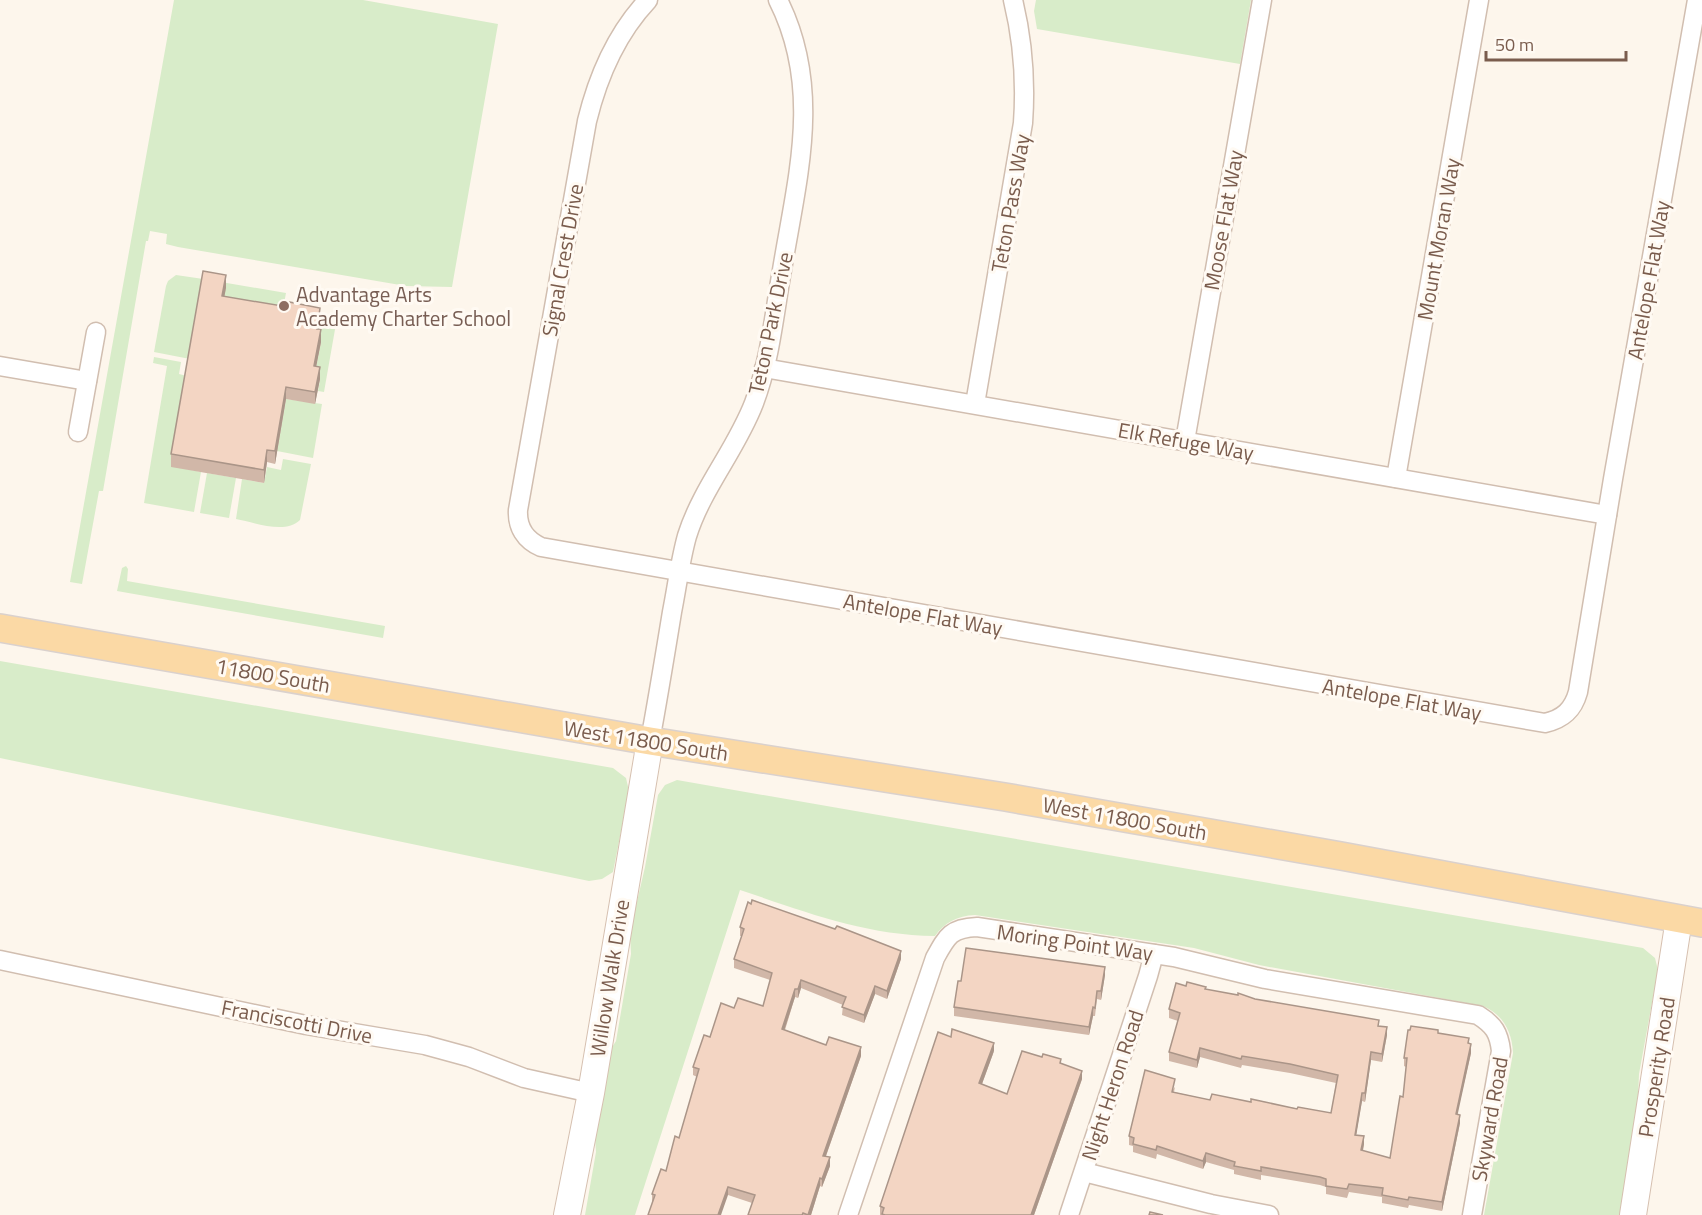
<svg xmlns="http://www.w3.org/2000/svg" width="1702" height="1215" font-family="'Titillium Web',sans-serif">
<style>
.green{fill:#d8ecc9}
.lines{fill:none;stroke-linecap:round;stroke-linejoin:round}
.street-casing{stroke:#d1beb0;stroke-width:21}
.secondary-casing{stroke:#d6c0b0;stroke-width:28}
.primary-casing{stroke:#dad1cd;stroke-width:30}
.street{stroke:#fff;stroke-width:18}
.secondary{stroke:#fff;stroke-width:26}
.primary{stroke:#fbd9a5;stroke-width:27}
.wall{fill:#d1b7a8}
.shaded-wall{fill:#aa9588}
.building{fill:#f3d5c3;stroke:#aa9588;stroke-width:1.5}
.education-dot{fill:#8d6e63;stroke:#fffaf3;stroke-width:2}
.labels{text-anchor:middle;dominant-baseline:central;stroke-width:6;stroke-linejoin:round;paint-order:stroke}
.street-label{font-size:21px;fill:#7a5c4d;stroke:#fffaf3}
.education-label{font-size:21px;fill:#785e54;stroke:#fffaf3;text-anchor:start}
</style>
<rect width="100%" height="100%" fill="#fdf6ec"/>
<!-- green -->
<g class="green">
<path d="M174,0H363L498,24L452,287L406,286L178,247L166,244L167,234L150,231L148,241H146L103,491H99L82,584L70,582Z"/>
<path d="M1036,0H1251L1240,64L1037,29L1034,11Z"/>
<path d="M176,275L217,281L190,359L154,352L166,286L168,281Z"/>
<path d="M221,282L286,293L281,319L222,309Z"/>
<path d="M290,310L337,318L324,392L318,391L320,380L314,378L321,342Z"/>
<path d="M154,357L181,362L179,374L187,376L171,466L201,472L194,512L144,503L167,366L153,363Z"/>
<path d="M286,399L322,404L313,458L277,451Z"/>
<path d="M283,459L311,464L300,520C285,535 254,522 236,519L242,479L264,483L267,467L281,470Z"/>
<path d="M207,473L236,478L229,518L200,513Z"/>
<path d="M126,566L128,569L127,581L385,626L383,638L117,591L122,568Z"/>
<path d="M0,661L613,768L626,778L629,791L613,872L602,879L589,881L0,758Z"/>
<path d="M677,780L1643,948L1655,958L1658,970L1639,1074L1637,1123L1620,1215H1484L1513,1053C1512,1031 1503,1015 1483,1006L1259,965L1194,948L975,915C957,916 945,922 935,936C864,935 806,912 740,890L635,1215H585L596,1152L595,1137L609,1052L616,1041L631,954L630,932L645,867L658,795L665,785Z"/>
</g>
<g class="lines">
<!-- street casing -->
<g class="street-casing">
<g id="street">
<path d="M648,0C616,34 598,76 587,121L518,510C517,527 525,540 541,547L1545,723C1563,719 1573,710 1578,692L1613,479L1697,0"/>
<path d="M0,366L87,381"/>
<path d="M764,368L1607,515"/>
<path d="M975,404L1023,123C1026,81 1023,41 1013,0"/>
<path d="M78,432L96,332"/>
<path d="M1185,441L1262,0"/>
<path d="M1396,478L1479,0"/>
<path d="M650,741C658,698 665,655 672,612C677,587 680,561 687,536C702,488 736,450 754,403C770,361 774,315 782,270C797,178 823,89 778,0"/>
<path d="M0,960L306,1025L425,1045L469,1057L524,1078L591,1093"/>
<path d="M1084,1172L1211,1204L1269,1215"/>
<path d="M848,1215L935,958C947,936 951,928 977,927L1174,957L1265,979L1478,1015C1494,1025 1499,1033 1501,1051L1472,1215"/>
<path d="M1069,1215L1148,976L1154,954"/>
</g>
</g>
<!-- secondary casing -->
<g class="secondary-casing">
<g id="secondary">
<path d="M567,1215L591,1093L650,741"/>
<path d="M1633,1215L1679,919"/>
</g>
</g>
<!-- primary casing -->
<g class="primary-casing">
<path id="primary" d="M0,628L650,741L1005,797L1341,856L1702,923"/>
</g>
<!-- street -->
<use href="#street" class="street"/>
<!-- secondary -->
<use href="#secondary" class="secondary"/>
<!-- primary -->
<use href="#primary" class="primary"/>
</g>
<!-- wall -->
<g class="wall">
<path d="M226,288L224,296L320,320L319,329L321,342L316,366L320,379L315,404L286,399L275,464L267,462L264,483L171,467V454Z"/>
<path d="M751,904L901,959L887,999L875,994L864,1023L842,1015L843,1005L801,988L798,998L795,997L785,1030L826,1045L861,1056L826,1156L830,1166L822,1187L820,1186L811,1215H748L752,1203L728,1195L652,1203V1194L666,1171L679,1138L697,1077L693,1075V1067L710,1037L734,1008L763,1006L770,980L734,968V959L742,936H740V927Z"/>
<path d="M1105,975L1101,1000L1097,999L1095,1016H1093L1089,1035L954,1016V1007L961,981Z"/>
<path d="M1186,986L1255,999L1379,1026L1387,1035L1382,1062L1371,1060L1365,1102L1362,1101L1356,1135L1364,1144L1363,1151L1390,1158L1403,1097L1406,1067L1404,1066V1058L1438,1033L1469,1044L1471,1053L1457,1114L1460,1123L1442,1211L1409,1205L1408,1208L1382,1203V1197L1349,1192L1347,1198L1326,1194V1187L1320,1185L1261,1175V1180L1234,1174V1170L1206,1162L1203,1169L1157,1154L1156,1159L1133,1152V1146L1129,1145V1136L1175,1087L1174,1092L1210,1100L1251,1102L1331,1113L1336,1083L1290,1073L1242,1065L1241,1068L1200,1057L1197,1068L1169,1061V1052L1178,1021L1169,1018V1009Z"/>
<path d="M994,1051L982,1084L1007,1094L1061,1063L1082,1079L1034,1215H880V1206Z"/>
</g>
<!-- shaded-wall -->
<g class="shaded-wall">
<path d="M226,275V288L222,309V296Z"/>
<path d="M320,308V320L317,341V329Z"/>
<path d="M321,329V342L314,378V366Z"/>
<path d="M320,367V379L315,404V392Z"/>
<path d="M286,387V399L275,464V451Z"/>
<path d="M267,450V462L264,483V470Z"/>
<path d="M901,951V959L887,999V991Z"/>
<path d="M1105,967V975L1101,1000V991Z"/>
<path d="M801,980V988L798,998V989Z"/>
<path d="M875,986V994L864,1023V1015Z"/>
<path d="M795,989V997L782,1037V1029Z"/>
<path d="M1093,1007V1016L1089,1035V1027Z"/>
<path d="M1387,1027V1035L1382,1062V1054Z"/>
<path d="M994,1043V1051L979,1092V1083Z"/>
<path d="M1471,1044V1053L1456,1122V1114Z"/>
<path d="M861,1047V1056L823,1164V1156Z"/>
<path d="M1200,1048V1057L1197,1068V1060Z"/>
<path d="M1371,1052V1060L1365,1102V1093Z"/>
<path d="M1082,1071V1079L1034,1215H1031Z"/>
<path d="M1362,1093V1101L1355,1143V1135Z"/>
<path d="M1460,1115V1123L1442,1211V1202Z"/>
<path d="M1364,1136V1144L1361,1159V1150Z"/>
<path d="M1206,1153V1162L1203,1169V1161Z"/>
<path d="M830,1157V1166L822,1187V1179Z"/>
<path d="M820,1178V1186L811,1215H808Z"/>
<path d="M728,1187V1195L721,1215H718Z"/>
</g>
<!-- building -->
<g class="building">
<path d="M203,271L226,275L222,296L288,307L289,302L320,308L317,329H321L314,366L320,367L315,392L286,387L275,451L267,450L264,470L171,454Z"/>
<path d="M752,900L835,929L837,926L901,951L887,991L875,986L864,1015L842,1007L846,997L801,980L798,989H795L782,1029L826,1045L829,1037L861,1047L823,1156L830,1157L822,1179L820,1178L808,1215L803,1213L802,1215H748L755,1195L728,1187L718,1215H648L655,1195L652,1194L661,1169L666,1171L675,1136L679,1138L699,1069L693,1067L704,1035L710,1037L721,1003L734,1008L738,998L763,1006L772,973L734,959L744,929L740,927L748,902L751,904Z"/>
<path d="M966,948L1105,967L1101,991H1097L1095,1008L1093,1007L1089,1027L954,1007L958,981H961Z"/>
<path d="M1187,982L1206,987L1205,989L1238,995V993L1255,999L1379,1020L1378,1026L1387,1027L1382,1054L1371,1052L1365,1093H1362L1355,1135L1364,1136L1361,1150L1390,1158L1400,1096L1403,1097L1407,1058H1404L1408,1030H1410L1411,1026L1438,1030V1033L1469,1038L1468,1043L1471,1044L1456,1114L1460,1115L1442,1202L1409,1197L1408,1200L1382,1195L1383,1188L1349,1184L1347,1189L1326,1186V1179L1320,1177L1261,1167V1171L1234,1166L1235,1162L1206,1153L1203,1161L1157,1146L1156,1150L1133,1144L1134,1138L1129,1136L1145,1070L1175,1079L1172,1092L1210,1100L1212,1094L1251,1102V1099L1297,1109L1298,1107L1331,1113L1338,1075L1290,1064L1242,1056L1241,1059L1200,1048L1197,1060L1169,1052L1180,1013L1169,1009L1176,983L1186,986Z"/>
<path d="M952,1029L994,1043L979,1083L1007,1094L1022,1051L1042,1057L1043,1054L1061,1059L1060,1063L1082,1071L1031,1215H885L882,1214L884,1208L880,1206L938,1032L951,1037Z"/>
<path d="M1150,1212L1163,1215H1149Z"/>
</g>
<!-- markers -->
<circle class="education-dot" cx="284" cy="306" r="6"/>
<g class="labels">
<!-- street labels -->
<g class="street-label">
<text transform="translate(1010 203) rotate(-80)">Teton Pass Way</text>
<text transform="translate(1223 220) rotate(-80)">Moose Flat Way</text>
<text transform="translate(1438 239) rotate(-80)">Mount Moran Way</text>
<text transform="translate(562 260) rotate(-80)">Signal Crest Drive</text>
<text transform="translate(1648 280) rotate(-80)">Antelope Flat Way</text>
<text transform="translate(770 323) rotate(-78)">Teton Park Drive</text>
<text transform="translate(1186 441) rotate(10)">Elk Refuge Way</text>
<text transform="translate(923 614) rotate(10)">Antelope Flat Way</text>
<text transform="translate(273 675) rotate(10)">11800 South</text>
<text transform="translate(1402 699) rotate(10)">Antelope Flat Way</text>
<text transform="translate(646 740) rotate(9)">West 11800 South</text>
<text transform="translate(1125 818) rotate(10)">West 11800 South</text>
<text transform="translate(1075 942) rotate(8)">Moring Point Way</text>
<text transform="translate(609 978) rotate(-81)">Willow Walk Drive</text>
<text transform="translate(297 1021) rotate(11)">Franciscotti Drive</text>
<text transform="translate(1656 1067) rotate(-81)">Prosperity Road</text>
<text transform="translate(1112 1085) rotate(-72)">Night Heron Road</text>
<text transform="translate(1489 1119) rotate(-80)">Skyward Road</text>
</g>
<!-- education labels -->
<g class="education-label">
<text x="296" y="294">Advantage Arts<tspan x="296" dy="24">Academy Charter School</tspan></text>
</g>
</g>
<!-- scale -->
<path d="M1486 51v9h140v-9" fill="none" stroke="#7a5c4d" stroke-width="3"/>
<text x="1495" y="51" font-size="18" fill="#7a5c4d" stroke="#fffaf3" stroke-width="4.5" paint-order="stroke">50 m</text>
</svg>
